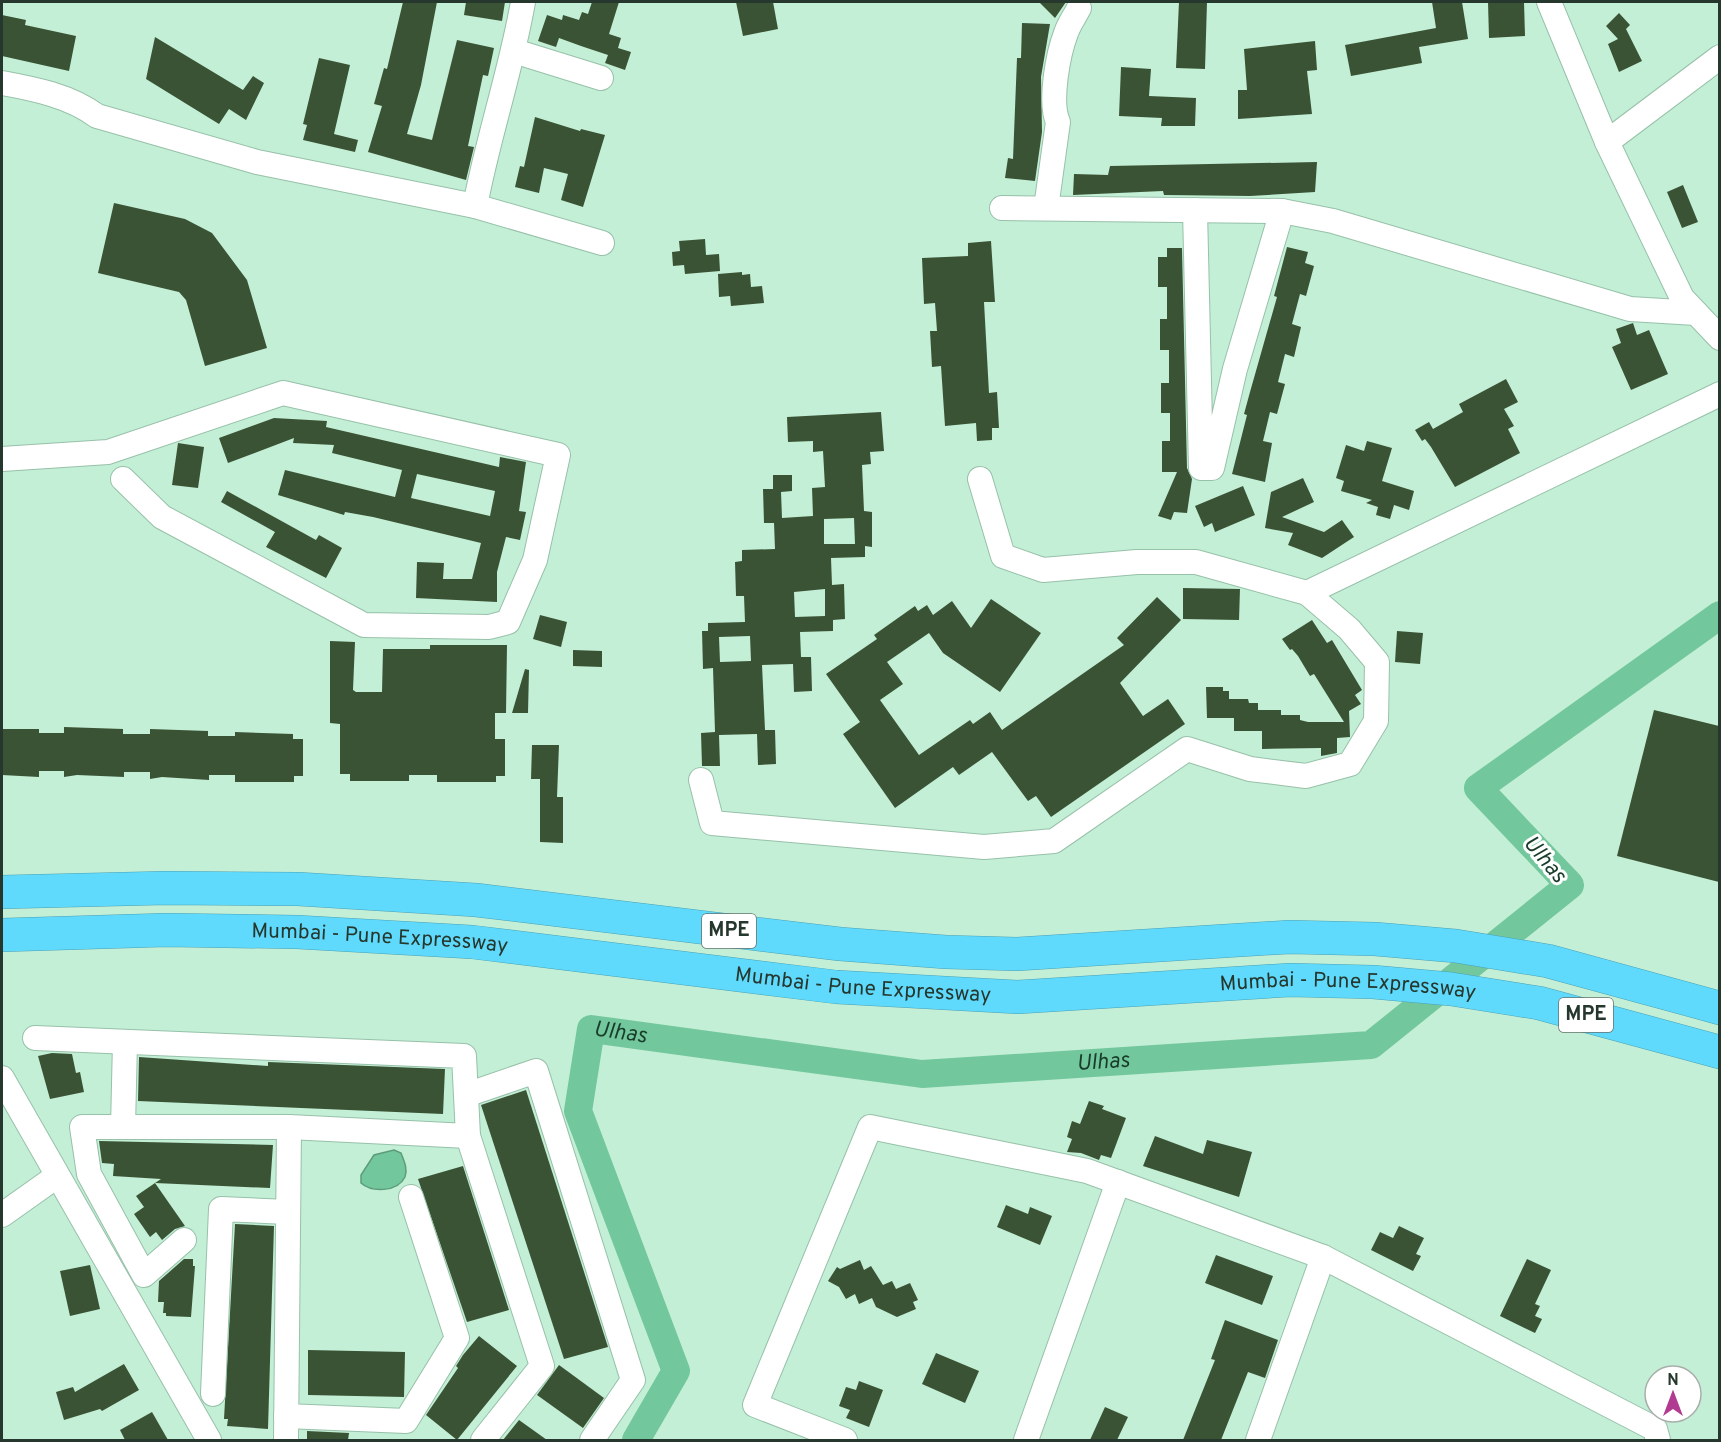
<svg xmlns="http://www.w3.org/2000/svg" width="1721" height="1442" font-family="Overpass,sans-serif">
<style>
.water{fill:#73c79c;stroke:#5c9c7b;stroke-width:1.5}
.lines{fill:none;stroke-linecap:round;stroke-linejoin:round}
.river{stroke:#73c79c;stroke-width:28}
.building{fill:#3b5335;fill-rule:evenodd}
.minor-casing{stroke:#97c1a9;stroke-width:26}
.highway-casing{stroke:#4ba1b4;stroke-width:34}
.minor{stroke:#fff;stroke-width:24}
.highway{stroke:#5fdafd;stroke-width:33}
.labels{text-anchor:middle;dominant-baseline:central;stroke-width:6;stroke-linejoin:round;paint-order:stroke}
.shield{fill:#fff;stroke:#67736c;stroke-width:1.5}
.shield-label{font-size:20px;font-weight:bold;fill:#26372d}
.street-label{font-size:21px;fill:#26372d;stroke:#fff}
.water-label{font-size:22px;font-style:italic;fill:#183d2b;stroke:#fff}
</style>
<rect width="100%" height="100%" fill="#c3efd6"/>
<!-- water -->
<path class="water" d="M394,1150L401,1153C404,1161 408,1169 405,1177C397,1193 371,1192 361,1183V1175L374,1155Z"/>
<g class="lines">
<!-- river -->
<path class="river" id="s1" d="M636,1440L676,1371L578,1111L591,1029L922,1074L1371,1045L1570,885L1478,788L1720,615"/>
</g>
<!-- building -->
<g class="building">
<path d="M403,2H437L421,85L407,134L432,140L457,40L494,48L488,76L483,75L468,146L474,147L466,180L368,152L382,106L374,104L384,68L387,69Z"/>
<path d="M466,2H505L502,21L464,15Z"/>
<path d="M592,2H619L609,34L621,38L618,48L631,52L625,70L605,63L608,55L581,46L559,38L556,47L538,41L547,15L562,20L563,15L579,20L582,12L588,14Z"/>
<path d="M736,2H773L778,29L743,36Z"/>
<path d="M1039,2H1066L1055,18Z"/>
<path d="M1179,2H1207L1205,69L1176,68Z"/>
<path d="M1432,2H1462L1468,39L1419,47L1422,63L1351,76L1345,45L1436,28Z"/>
<path d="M1488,2H1524L1525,36L1489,38Z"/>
<path d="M1619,13L1630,25L1626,29L1642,61L1619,72L1608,44L1618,39L1606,26Z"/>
<path d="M2,15L26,20L25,25L76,36L69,71L2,56Z"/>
<path d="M1022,23L1050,24L1041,77L1042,132L1035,181L1005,178L1008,158L1013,159L1017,58H1021Z"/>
<path d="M155,37L243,90L253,76L264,83L246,120L229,109L219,124L146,79Z"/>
<path d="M1315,41L1317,70L1307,71L1312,114L1238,119V90H1247L1244,49Z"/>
<path d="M319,58L350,65L334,134L358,140L355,152L303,140L307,125L303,124Z"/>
<path d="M1121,67L1151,69L1149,96L1196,98L1195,126H1161L1162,118L1119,116Z"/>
<path d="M535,117L580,131L581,129L605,135L583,207L561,200L568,174L544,168L539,193L515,187L520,166L524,167Z"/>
<path d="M1317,162L1315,192L1250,196L1164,195L1163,191L1073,195L1074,174L1108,175L1110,166Z"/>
<path d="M1683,185L1698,222L1682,228L1667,192Z"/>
<path d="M114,203L185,219L212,233L247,280L267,348L205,366L186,300L179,292L98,273Z"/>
<path d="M705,239L706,255L719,254L720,271L685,274L684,265L673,266L672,252L680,251L679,241Z"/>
<path d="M991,241L995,302H984L989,393L997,392L999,428H992V440L977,441L976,423L945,426L941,366L932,367L930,331H937L935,303L924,304L922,258L968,256V243Z"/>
<path d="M1287,247L1308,252L1305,263L1314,266L1306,296L1300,294L1292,324L1301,327L1294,357L1285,354L1278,382L1285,384L1277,414L1270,412L1263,441L1272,443L1265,482L1232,474L1247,415L1244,414L1250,392L1277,297L1274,296Z"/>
<path d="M1167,248H1182L1187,468L1192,479L1187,513L1174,512L1171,520L1158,516L1177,472H1162V441H1170V413H1161V383H1169V350H1160V319H1167V287H1158V257H1167Z"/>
<path d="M742,272V275L750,274L751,287L762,286L764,303L731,306L730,296L719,297L718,274Z"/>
<path d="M1633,323L1637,335L1649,330L1668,374L1631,390L1612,347L1621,343L1616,329Z"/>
<path d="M1506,379L1518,402L1504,409L1514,426L1508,429L1520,453L1455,487L1431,447L1425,439L1422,441L1415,430L1429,422L1433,429L1463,412L1459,404Z"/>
<path d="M881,412L884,451L870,452L871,464L862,465L864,511L872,512V547L865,546V557L831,558L832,585L844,584L845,619L833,620V631L800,632L801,657H811L812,691L794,692L793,664L762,665L765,730H775L776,764L758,765L757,734L719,735L720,766H702L701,733L715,732L713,668L703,669L702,631H708V623L745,622L744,596H736L735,562L742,561V550L775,549L774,523H764L763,489H773V475H792V491L781,492L782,518L813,516L812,488L825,487L823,451L813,452V441L788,442L787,417ZM854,518L855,544H824V519ZM825,589V616L795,617L794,592ZM750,636L751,661L720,662L719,637Z"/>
<path d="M274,418L327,421L326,427L499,467L500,457L526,462L519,511L526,512L520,540L506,537L497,572V602L416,598L417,562L444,563L443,579H472L481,543L373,517L345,512L344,515L278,495L285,470L395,497L402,470L332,453L334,445L293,443L294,438L228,463L219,438ZM417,474L495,491L490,516L411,498Z"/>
<path d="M1367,441L1392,448L1382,481L1414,491L1409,510L1394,505L1390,519L1376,515L1378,507L1366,503L1372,500L1341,491L1344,481L1336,478L1346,445L1364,451Z"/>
<path d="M178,443L204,447L198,488L172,485Z"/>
<path d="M1303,478L1314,502L1282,517L1324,532L1342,520L1354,537L1322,558L1288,545L1293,533L1265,528L1271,492Z"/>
<path d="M1243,486L1255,515L1215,532L1212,523L1204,527L1195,506Z"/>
<path d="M227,491L316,540L319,535L342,548L326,578L266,547L275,532L221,502Z"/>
<path d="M1183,588L1240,589L1239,620L1183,619Z"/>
<path d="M1157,597L1181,620L1120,683L1143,716L1168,699L1185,724L1051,817L1036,796L1028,801L992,752L959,775L953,767L895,808L843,734L860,722L826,674L877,639L874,635L915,606L918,611L927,605L933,615L952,601L971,628L991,599L1041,633L1000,692L943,653L929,633L887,662L903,684L880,700L919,755L970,720L973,724L990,712L1002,730L1124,645L1117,638Z"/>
<path d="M540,615L567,622L561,647L533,639Z"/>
<path d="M1312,620L1327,643L1332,640L1362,690L1355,695L1361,704L1349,711L1350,737L1337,738V753L1321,756V748L1262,749V731H1234V718H1207L1206,687H1223V691H1229V699H1248L1249,703H1258V710H1281V715H1300V720L1308,722H1344L1314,674L1310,676L1298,656L1292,649L1290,650L1282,639Z"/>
<path d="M1397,631L1423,633L1420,664L1395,662Z"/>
<path d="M330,641L355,642L353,690L356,692H382L383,649H430V645H507L506,713H495V739H505V776H496V782H437V775H409V781H350V774H340V724L330,723Z"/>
<path d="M573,650L602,651V667L573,666Z"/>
<path d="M525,669L529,670L528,713H512Z"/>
<path d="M1654,710L1719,726V882L1617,856Z"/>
<path d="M64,727L123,729V734H150V729L208,731V736H235V732L293,734V739H303V776H294V782H235V775H209V780L162,777L150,779V772H124V777L77,775L64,777V771H39V777L2,775V729H39V733H64Z"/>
<path d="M532,745H559L557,797H563V843L540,842V779H531Z"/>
<path d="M52,1053L72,1054L76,1073L80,1072L84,1092L50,1099L38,1056Z"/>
<path d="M139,1057L268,1066V1062L445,1069L443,1114L138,1101Z"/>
<path d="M526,1090L608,1347L564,1359L481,1105Z"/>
<path d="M1089,1101L1104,1106L1102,1109L1126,1118L1111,1158L1101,1155L1099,1160L1081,1153L1067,1152L1072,1139L1067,1137L1072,1121L1080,1124Z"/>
<path d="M1155,1136L1203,1154L1207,1140L1252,1152L1239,1197L1143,1166Z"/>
<path d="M99,1141L273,1145L270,1188L155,1183L161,1179L113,1176L114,1164L102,1163Z"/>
<path d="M463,1166L509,1310L467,1322L418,1179Z"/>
<path d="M155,1183L185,1226L175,1229L162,1240L156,1232L150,1237L134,1214L144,1207L136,1196Z"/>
<path d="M1006,1205L1028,1214L1030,1207L1052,1216L1040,1245L997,1227Z"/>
<path d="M235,1224L274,1226L268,1429L227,1426L228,1419H224Z"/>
<path d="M1399,1226L1424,1238L1416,1254L1421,1256L1413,1271L1371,1250L1380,1232L1393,1238Z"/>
<path d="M1216,1255L1273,1276L1262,1305L1205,1283Z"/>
<path d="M184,1259H193V1266H195L191,1317L166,1316V1313H163L164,1302H158L159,1281Z"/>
<path d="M1527,1259L1551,1270L1535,1304L1540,1306L1535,1316L1542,1319L1535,1333L1500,1316Z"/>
<path d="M860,1260L864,1270L871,1266L883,1285L892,1281L896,1289L910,1283L918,1300L913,1302L916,1309L897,1317L876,1307L872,1298L859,1304L855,1294L846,1299L839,1287L828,1281L837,1267L840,1269Z"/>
<path d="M90,1265L100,1309L70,1316L60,1271Z"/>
<path d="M1225,1320L1278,1340L1265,1378L1248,1372L1221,1440H1183L1215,1360L1211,1359Z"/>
<path d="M479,1336L517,1366L457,1440L426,1415L458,1368L456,1366L463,1355Z"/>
<path d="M308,1350L405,1352L404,1397L308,1395Z"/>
<path d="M936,1353L979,1371L965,1403L922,1384Z"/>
<path d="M124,1364L139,1390L102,1411L100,1409L64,1420L56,1392L73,1387L75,1392Z"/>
<path d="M559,1365L604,1398L583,1428L537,1395Z"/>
<path d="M859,1381L883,1390L869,1427L846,1418L850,1410L839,1406L846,1387L856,1390Z"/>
<path d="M1105,1407L1128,1417L1117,1440H1090Z"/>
<path d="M152,1412L168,1440H125L120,1430Z"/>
<path d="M519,1420L547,1440H503Z"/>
<path d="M307,1431L349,1433L348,1440H307Z"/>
</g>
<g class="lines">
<!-- minor casing -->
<g class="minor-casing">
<g id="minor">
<path d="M1549,2L1607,142L1682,298L1720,338"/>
<path d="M514,51L601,78"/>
<path d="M2,83C35,89 70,96 97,116L257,162L475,206L602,243"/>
<path d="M1607,142L1720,57"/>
<path d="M475,206C488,137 511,71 523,2"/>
<path d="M1002,208L1282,211L1333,221L1630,309L1696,313"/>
<path d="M1046,208L1058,122C1049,102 1058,54 1066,33C1069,24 1075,16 1079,8"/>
<path d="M1195,210L1201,468H1212L1235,369L1282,211"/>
<path d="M2,459L108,452L283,393L558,455L535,560L508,622L489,627L364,625L162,517L123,479"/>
<path d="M980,479L1003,556L1043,570L1137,562H1196L1307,593"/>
<path d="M701,780L712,823L984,847L1054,841L1187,749L1250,769L1306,776L1350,764L1376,721L1377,662L1349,629L1307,593L1720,394"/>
<path d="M35,1038L464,1056L468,1136L542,1366L483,1440"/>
<path d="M2,1078L209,1440"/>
<path d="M466,1095L536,1071L633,1380L592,1440"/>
<path d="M123,1127L125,1042"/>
<path d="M289,1127L468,1136"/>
<path d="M2,1215L57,1176"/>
<path d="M184,1240L144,1275L89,1174L82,1127H289L286,1440"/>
<path d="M213,1394L221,1209L288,1212"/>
<path d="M286,1416L406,1421L457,1338L411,1197"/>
<path d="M845,1440L755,1405L870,1127L1087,1171L1323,1257L1655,1429L1658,1440"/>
<path d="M1026,1440L1118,1182"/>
<path d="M1258,1440L1323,1257"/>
</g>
</g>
<!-- highway casing -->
<g class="highway-casing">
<g id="highway">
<path d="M2,892L166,888L298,889L476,900L840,944L946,952L1017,954L1289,937L1375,939L1456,946L1548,961L1720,1008"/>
<path id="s2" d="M2,935L166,930L297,932L472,942L836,987L1018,997L1290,980L1373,982L1451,989L1539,1003L1720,1052"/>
</g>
</g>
<!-- minor -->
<use href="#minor" class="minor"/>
<!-- highway -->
<use href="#highway" class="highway"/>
</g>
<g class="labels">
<!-- shield labels -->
<g class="shield">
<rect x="702" y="914" width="54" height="34" rx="4.5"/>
<rect x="1559" y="998" width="54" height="34" rx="4.5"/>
</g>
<g class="shield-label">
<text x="729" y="931">MPE</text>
<text x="1586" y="1015">MPE</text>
</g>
<!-- street labels -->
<g class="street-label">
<text stroke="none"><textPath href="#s2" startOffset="378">Mumbai - Pune Expressway</textPath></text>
<text stroke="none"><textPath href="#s2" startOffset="864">Mumbai - Pune Expressway</textPath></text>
<text stroke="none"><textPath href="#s2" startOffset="1350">Mumbai - Pune Expressway</textPath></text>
</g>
<!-- water labels -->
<g class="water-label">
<text transform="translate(1544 860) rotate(50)">Ulhas</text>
<text stroke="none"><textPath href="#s1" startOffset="470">Ulhas</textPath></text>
<text stroke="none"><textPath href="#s1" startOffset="956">Ulhas</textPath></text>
</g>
</g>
<!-- border -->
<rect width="1721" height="1442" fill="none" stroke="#26372d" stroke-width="6"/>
<!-- north arrow -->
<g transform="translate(1673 1394)"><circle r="28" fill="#ffffff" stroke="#a8afab" stroke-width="1.5"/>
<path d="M0-4.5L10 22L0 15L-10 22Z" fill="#b23b92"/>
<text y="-9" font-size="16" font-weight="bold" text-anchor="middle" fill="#26372d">N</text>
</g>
</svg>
